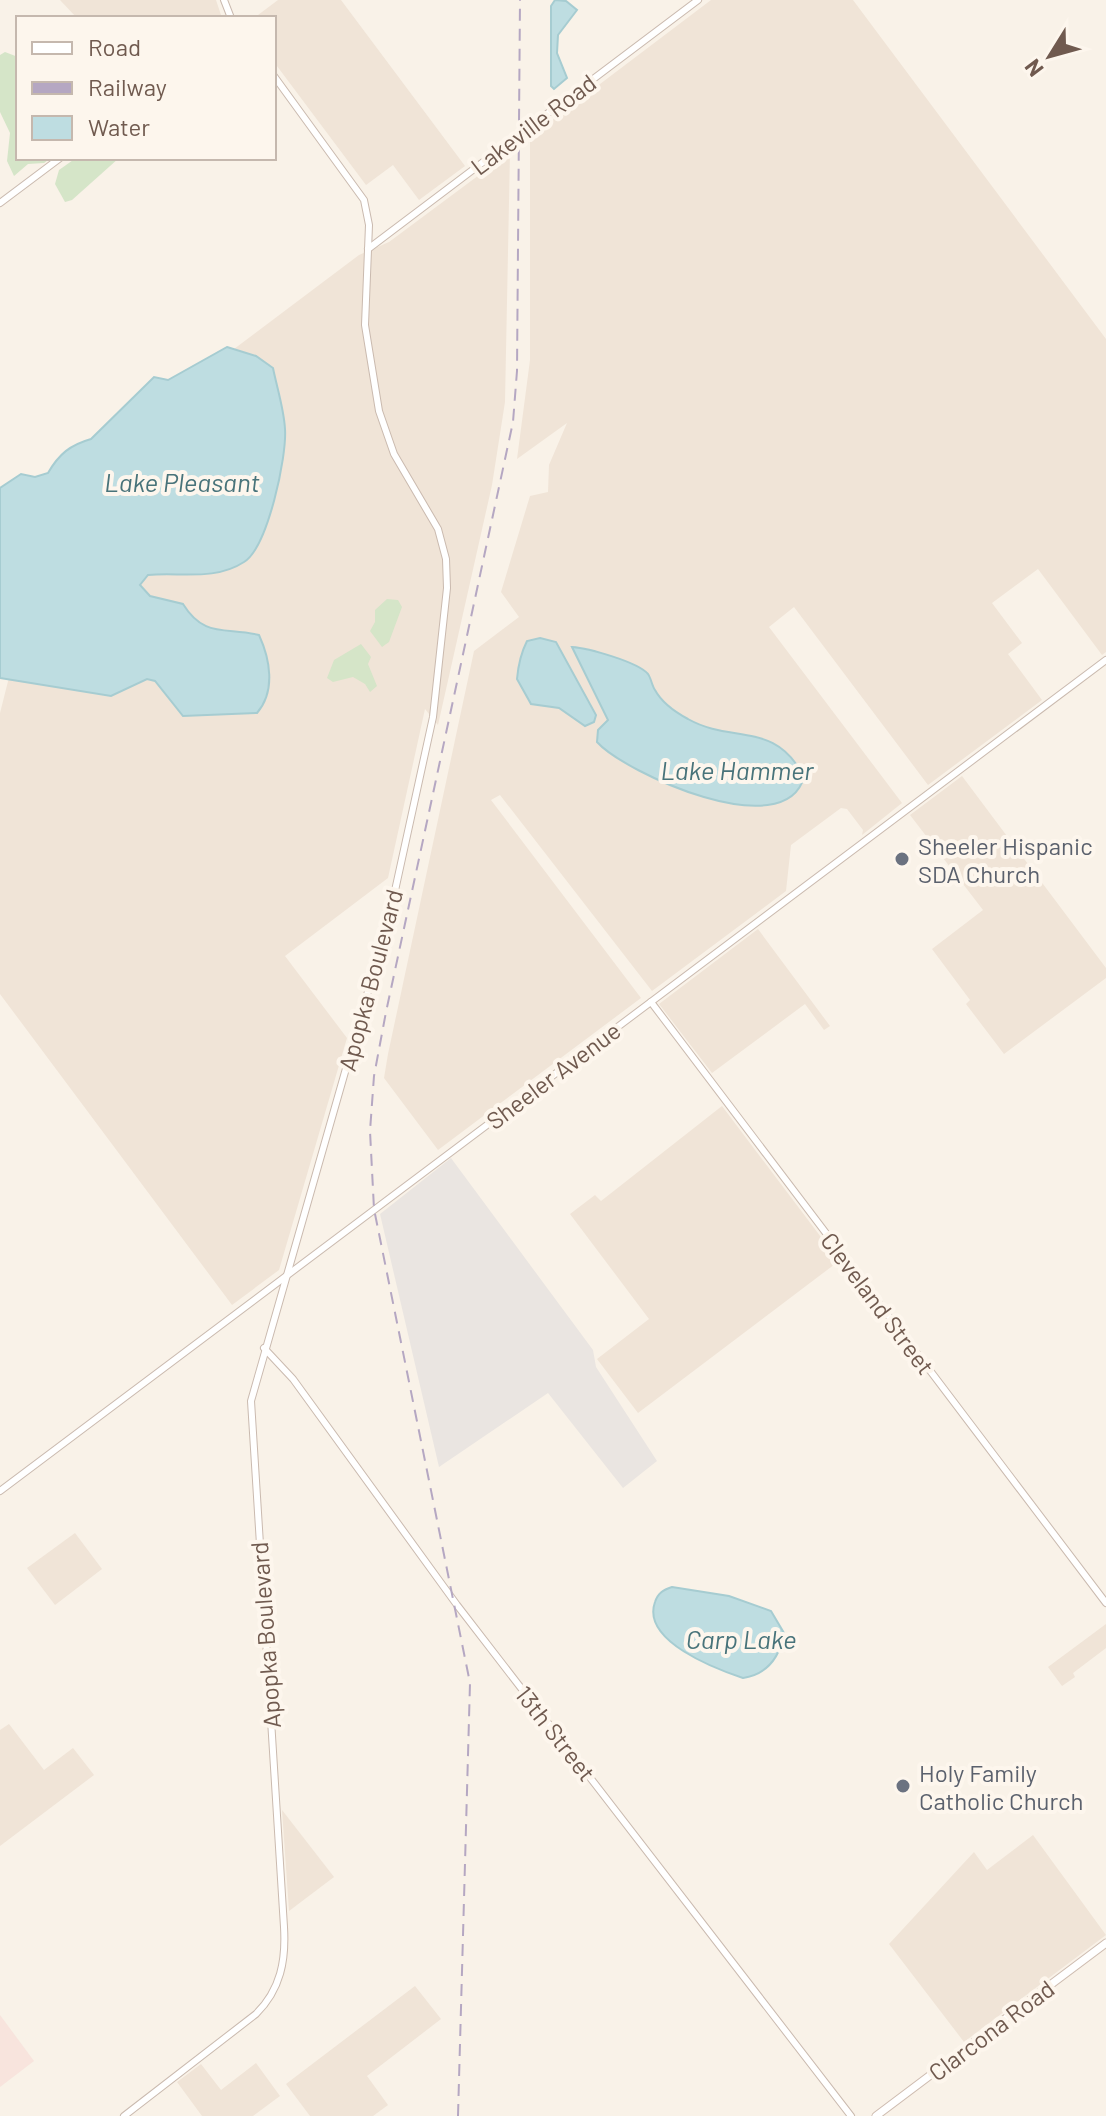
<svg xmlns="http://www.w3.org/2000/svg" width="1106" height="2116" font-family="Barlow,sans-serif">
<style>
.residential{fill:#f0e4d7}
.commercial{fill:#f8e4dd}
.industrial{fill:#eae5e1}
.green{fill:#d5e5c8}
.water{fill:#bedde1;stroke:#a6ccd1;stroke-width:2}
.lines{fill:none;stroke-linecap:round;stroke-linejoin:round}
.tertiary-casing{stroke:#cabaaf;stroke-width:8}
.secondary-casing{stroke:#cebcb0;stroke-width:9}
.tertiary{stroke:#fff;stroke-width:6}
.secondary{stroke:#fff;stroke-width:7}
.rail{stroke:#b5a7c2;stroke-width:2;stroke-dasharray:12 8;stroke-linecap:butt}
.worship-dot{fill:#6b7280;stroke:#fdf6ed;stroke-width:3}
.labels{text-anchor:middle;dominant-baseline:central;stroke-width:8;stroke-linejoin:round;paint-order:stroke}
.street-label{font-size:24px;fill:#705a4f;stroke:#fdf6ed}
.worship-label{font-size:24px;fill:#5b616d;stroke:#fdf6ed;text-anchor:start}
.water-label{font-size:26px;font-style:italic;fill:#48737a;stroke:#fdf6ed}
</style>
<rect width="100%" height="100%" fill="#f9f2e8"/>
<!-- residential -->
<g class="residential">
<path d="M60,0H216L222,18H77Z"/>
<path d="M278,0H341L465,166L419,200L393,165L366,185L274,62V18H254Z"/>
<path d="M711,0H853L1106,339V652L1102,655L1038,569L992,603L1022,643L1008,654L1042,700L928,785L794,607L769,627L902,803L862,835L863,830L847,809L841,808L791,845L786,891L652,991L500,795L491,800L641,998L438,1150L384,1078L388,1054L474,651L519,617L501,592L530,496L548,492L549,465L567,423L517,459L530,360V137Z"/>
<path d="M510,152L505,402L492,485L438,725L425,709L388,878L285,956L347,1038L279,1270L232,1305L0,994V713L27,606L182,388L359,255L389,242Z"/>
<path d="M962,776L1106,968V978L1004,1054L966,1004L970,1000L932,949L983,910L910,815Z"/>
<path d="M758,929L830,1026L824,1030L805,1004L712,1073L659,1004Z"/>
<path d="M722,1106L839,1261L638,1413L597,1359L649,1319L570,1214L595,1195L601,1201Z"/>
<path d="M75,1533L102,1569L55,1605L27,1568Z"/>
<path d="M1106,1624V1648L1073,1673L1075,1677L1062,1686L1048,1667Z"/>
<path d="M9,1724L44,1770L73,1748L94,1775L0,1846V1730Z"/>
<path d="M282,1810L334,1877L289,1911Z"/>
<path d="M1033,1835L1106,1935L964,2042L889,1944L974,1852L987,1870Z"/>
<path d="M415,1986L441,2019L367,2076L388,2105L373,2116H310L286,2084Z"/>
<path d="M256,2063L280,2096L253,2116H202L177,2082L201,2064L221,2090Z"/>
</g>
<!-- commercial -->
<path class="commercial" d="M0,2015L34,2061L0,2087Z"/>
<!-- industrial -->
<path class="industrial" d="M451,1158L593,1350L596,1367L657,1461L623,1488L548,1393L439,1467L380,1214Z"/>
<!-- green -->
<g class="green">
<path d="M5,52L18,57V158H51L44,163L28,164L14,176L7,161L10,133L0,112V55Z"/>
<path d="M76,158H119L72,200L65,202L55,184L59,170Z"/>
<path d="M387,599L398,600L402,607L389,642L382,647L370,631L375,622V610Z"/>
<path d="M361,644L371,657L368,664L377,686L370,692L365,684L353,677L333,682L327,678L334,660Z"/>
</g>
<!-- water -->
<g class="water">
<path d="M555,0L566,1L577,10L558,35L557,53L567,78L554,89L551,86V6Z"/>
<path d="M227,347L256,356L273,368C277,388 284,409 285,429C287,456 268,547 244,562C215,581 180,572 148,575L140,585L150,596L183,604C204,638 225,627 259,635C270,659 276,691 257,713L183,716L155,681L147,679L111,696L0,678V488L21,474L35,477L48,473C59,454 70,445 91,439L154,377L168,380Z"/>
<path d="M540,638L556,642L596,715L594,722L585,726L559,708L531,704L517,679C518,667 521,653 527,641Z"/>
<path d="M572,647C588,648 638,662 648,674C651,678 652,686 655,690C662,703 675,712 688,719C732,744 775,720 804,777C785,846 625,773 597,742L598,730L608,720Z"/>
<path d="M672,1587L729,1596L771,1611L784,1633C780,1656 768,1674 743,1678C716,1669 641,1641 655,1602C658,1593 663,1590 672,1587Z"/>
</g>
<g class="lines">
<!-- tertiary casing -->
<g class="tertiary-casing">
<g id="tertiary">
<path d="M224,0L231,18"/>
<path d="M0,203L60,158"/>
<path d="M368,249L698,0"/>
<path d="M651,1002L1106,1603"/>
<path d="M264,1348L293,1379L457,1605L851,2116"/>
<path d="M0,1491L1106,660"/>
<path d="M124,2116L256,2014C281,1989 286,1960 284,1927L251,1401L389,918L433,717L447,588L446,559L438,529L394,454L379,411L365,325L369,225L364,200L274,76"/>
</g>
</g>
<!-- secondary casing -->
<g class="secondary-casing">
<path id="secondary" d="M876,2116L1106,1943"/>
</g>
<!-- tertiary -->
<use href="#tertiary" class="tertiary"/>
<!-- secondary -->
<use href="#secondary" class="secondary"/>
<!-- rail -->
<path class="rail" d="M458,2116L470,1683L374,1209L370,1131L374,1076L386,1012L513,422L517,371L520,0"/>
</g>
<!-- markers -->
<g class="worship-dot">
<circle cx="902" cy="859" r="8"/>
<circle cx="903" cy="1786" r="8"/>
</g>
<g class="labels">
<!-- street labels -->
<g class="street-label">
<text transform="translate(533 124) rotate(-37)">Lakeville Road</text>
<text transform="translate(370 980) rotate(-75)">Apopka Boulevard</text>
<text transform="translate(553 1075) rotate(-37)">Sheeler Avenue</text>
<text transform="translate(878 1303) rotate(53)">Cleveland Street</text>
<text transform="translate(265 1635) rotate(-94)">Apopka Boulevard</text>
<text transform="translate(556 1733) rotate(52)">13th Street</text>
<text transform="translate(991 2030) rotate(-37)">Clarcona Road</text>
</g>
<!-- worship labels -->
<g class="worship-label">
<text x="918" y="845">Sheeler Hispanic<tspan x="918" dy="28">SDA Church</tspan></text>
<text x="919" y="1772">Holy Family<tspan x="919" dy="28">Catholic Church</tspan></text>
</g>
<!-- water labels -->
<g class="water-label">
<text x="182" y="481">Lake Pleasant</text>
<text x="737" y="769">Lake Hammer</text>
<text x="741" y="1638">Carp Lake</text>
</g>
</g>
<!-- legend -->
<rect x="16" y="16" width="260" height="144" fill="#fdf6ed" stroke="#c5b8ae" stroke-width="2"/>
<rect x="32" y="42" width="40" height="12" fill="#ffffff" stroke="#c5b8ae" stroke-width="2"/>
<text x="88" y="56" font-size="24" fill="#705a4f">Road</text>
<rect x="32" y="82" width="40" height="12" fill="#b5a7c2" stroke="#c5b8ae" stroke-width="2"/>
<text x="88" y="96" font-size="24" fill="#705a4f">Railway</text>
<rect x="32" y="116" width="40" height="24" fill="#bedde1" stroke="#c5b8ae" stroke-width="2"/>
<text x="88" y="136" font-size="24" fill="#705a4f">Water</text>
<!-- north arrow -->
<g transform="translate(1050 56) rotate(233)" stroke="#fdf6ed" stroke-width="6" paint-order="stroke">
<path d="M0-6L14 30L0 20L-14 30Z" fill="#705a4f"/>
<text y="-12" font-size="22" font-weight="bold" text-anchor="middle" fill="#705a4f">N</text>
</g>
</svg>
